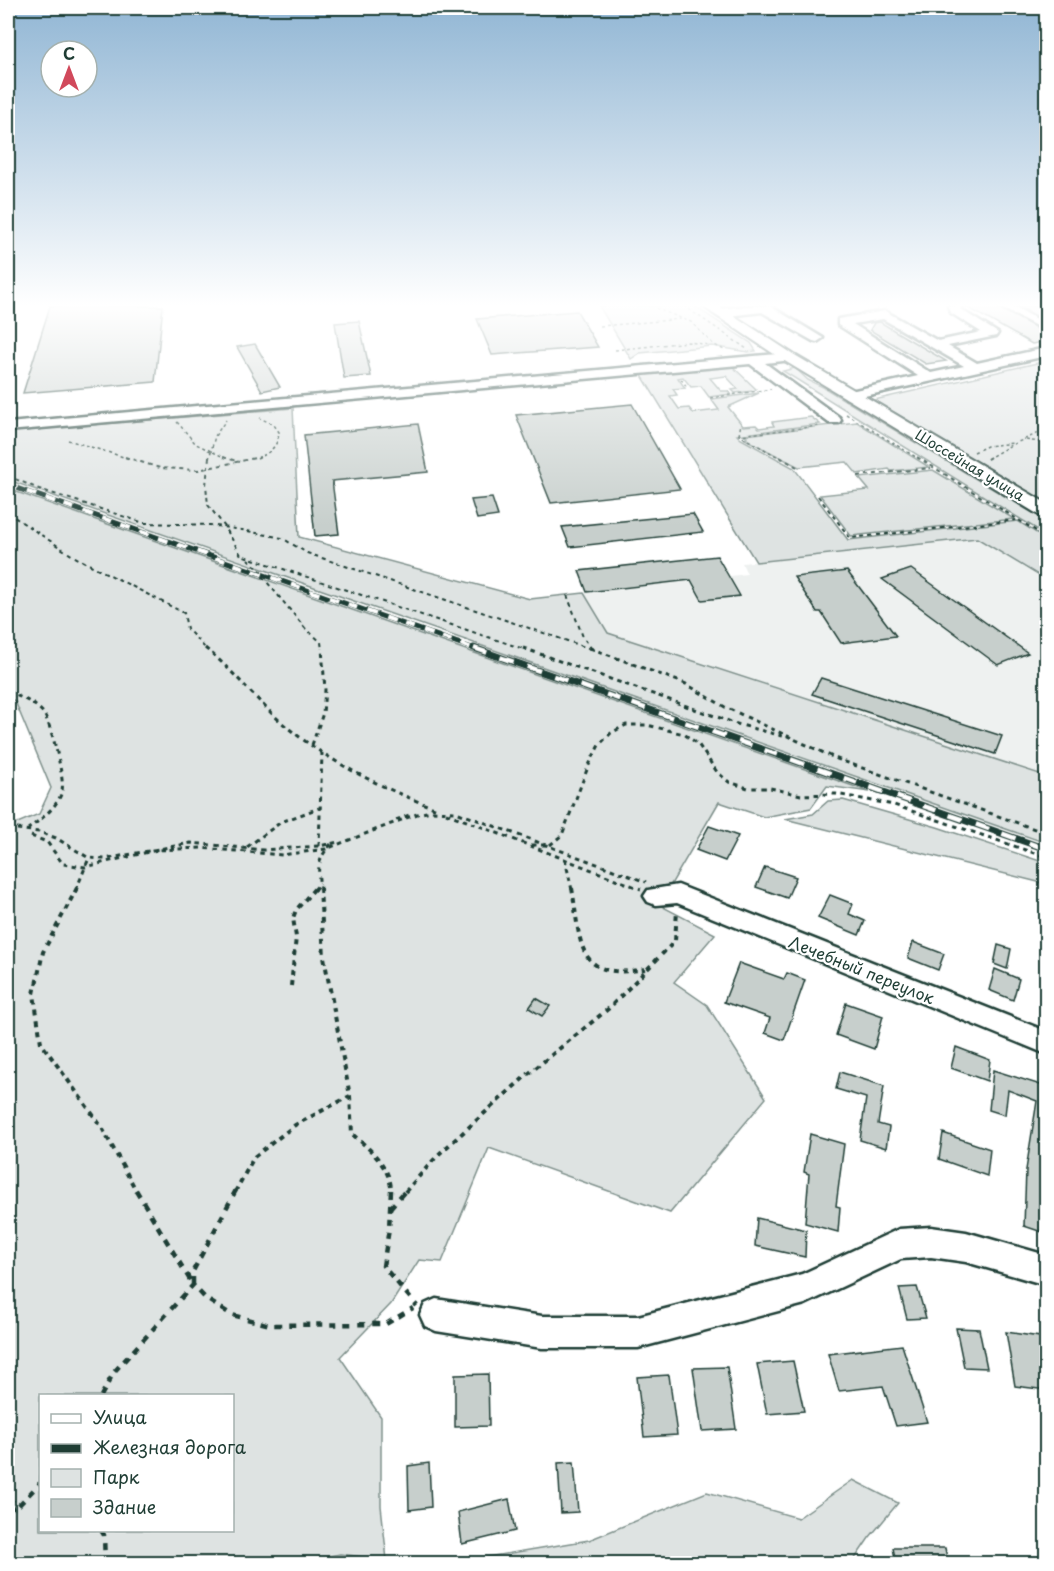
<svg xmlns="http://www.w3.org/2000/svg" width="1054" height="1571" font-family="'Playpen Sans',sans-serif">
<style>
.built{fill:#eef1f0}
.green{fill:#dee3e2;stroke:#7e908b;stroke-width:1.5;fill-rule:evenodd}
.building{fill:#c7cfcc;stroke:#1f3d34;stroke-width:1.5}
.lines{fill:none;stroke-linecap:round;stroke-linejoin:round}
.minor-casing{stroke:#1f3d34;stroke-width:5}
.major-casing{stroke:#1f3d34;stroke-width:4}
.path-far4{stroke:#1f3d34;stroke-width:1.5;stroke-dasharray:3 3;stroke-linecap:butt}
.path-far3{stroke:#1f3d34;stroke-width:2;stroke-dasharray:4 4;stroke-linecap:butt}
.path-far2{stroke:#1f3d34;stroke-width:3;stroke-dasharray:4.5 4.5;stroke-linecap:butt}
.path-far1{stroke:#1f3d34;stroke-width:4;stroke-dasharray:5 5;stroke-linecap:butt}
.path{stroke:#1f3d34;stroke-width:4.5;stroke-dasharray:7 7;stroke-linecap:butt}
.minor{fill:#fff;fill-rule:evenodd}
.major{fill:#fff;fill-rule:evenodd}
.rail-far1-casing{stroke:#1f3d34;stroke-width:5}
.rail-casing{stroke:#1f3d34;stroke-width:7}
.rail-far1{stroke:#fff;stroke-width:4;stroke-dasharray:10;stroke-linecap:butt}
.rail{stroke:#fff;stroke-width:4.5;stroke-dasharray:14;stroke-linecap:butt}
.labels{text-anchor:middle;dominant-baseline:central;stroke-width:4.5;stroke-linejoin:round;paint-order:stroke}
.far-street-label{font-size:14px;fill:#1f3d34;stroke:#fff}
.street-label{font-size:16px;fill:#1f3d34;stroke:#fff}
</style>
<rect width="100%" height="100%" fill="#fff"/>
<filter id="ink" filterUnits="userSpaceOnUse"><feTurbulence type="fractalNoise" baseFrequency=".0167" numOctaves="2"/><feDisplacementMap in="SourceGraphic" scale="12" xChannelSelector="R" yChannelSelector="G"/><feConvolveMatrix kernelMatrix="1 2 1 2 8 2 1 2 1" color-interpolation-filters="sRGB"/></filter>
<g filter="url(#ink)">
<!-- built -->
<path class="built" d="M977,538L1046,580V776L608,633L584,593L747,574L742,563Z"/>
<!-- green -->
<g class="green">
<path d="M599,306H694L751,343L756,351L748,352L712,346L640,353L631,359Z"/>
<path d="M1046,361V505L874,400Z"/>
<path d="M732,366L756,389L754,391L735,393L732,390L738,389L726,376L710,378L721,391H728L731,394L709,397L701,386L691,387L683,377L678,378L685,388L673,389L677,395L670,396L679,409L689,408L693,413L719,410L711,399L759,393L728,407L743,426L756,425L759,428L774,426L772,422L811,417L820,424L737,435L741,439L794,468L848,540L1018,521L1046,539V580L977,538L756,562L641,374Z"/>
<path d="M795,368L808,380L823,387L1046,521V535L783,371Z"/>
<path d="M293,408L299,537L530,599L584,593L608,633L1046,776V843L8,480V432Z"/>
<path d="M857,422L929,467L891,471L889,469L857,474L847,462L799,467L745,439L747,438L745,435Z"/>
<path d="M933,470L1014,519L851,536L820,495L869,490L859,478Z"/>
<path d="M8,489L870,792L827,786L811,808L764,817L719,802L670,886L663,907L715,934L674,982L707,1005L766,1098L670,1213L489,1148L442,1262L419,1260L391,1304L340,1357L381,1417V1506L387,1560L340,1554L291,1564L8,1563V827L39,814L51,788L15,701L8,698ZM40,1396H232V1530H40Z"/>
<path d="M843,800L937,827L1046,863V884L785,819L813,814L828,801Z"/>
<path d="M853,1480L898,1503L869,1538L852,1563H451L589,1540L707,1492L798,1518Z"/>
</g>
<!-- building -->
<g class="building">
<path d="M50,306H163L155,382L23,393Z"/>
<path d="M965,306H996L1047,333V341L1032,344Z"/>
<path d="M1018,306H1047V322Z"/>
<path d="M577,311L598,347L492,355L477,319Z"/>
<path d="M359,321L371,376L344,378L335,323Z"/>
<path d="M880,322L910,340L946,361L926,364L870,330L874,323Z"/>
<path d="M255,344L280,387L262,391L237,347Z"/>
<path d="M632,404L680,489L551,503L516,415Z"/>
<path d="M418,424L428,472L332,481L339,534L315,536L304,435Z"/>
<path d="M492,498L498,516L477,519L471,500Z"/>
<path d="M693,514L703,532L570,547L562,527Z"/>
<path d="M717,556L740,596L702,600L691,580L587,592L579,571Z"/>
<path d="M911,569L1028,653L998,665L882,579Z"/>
<path d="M847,571L896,636L841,643L821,612H817L794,577Z"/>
<path d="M821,678L1002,736L995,754L812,694Z"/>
<path d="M709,826L738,836L725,861L696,850Z"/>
<path d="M765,867L796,877L787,898L756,887Z"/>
<path d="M830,895L853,904L849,914L865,921L859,935L818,918Z"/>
<path d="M913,942L944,954L938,970L908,958Z"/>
<path d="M998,945L1011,949L1007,969L994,964Z"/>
<path d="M739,963L784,979L787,973L805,980L784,1040L765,1033L770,1018L724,1002Z"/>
<path d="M995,969L1019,979L1013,1000L989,990Z"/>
<path d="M536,998L550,1006L542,1016L529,1008Z"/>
<path d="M846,1003L883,1016L874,1049L836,1035Z"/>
<path d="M956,1047L990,1060L987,1081L951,1068Z"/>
<path d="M993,1070L1047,1087V1152L1042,1232L1024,1226L1026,1170L1037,1101L1008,1090L1005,1115L989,1110Z"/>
<path d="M840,1072L884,1086L878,1124L889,1127L886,1148L860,1140L866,1098L836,1089Z"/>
<path d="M943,1133L990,1149L987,1176L939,1159Z"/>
<path d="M810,1134L844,1144L836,1206L840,1207L838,1232L805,1223L809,1174L804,1172Z"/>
<path d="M757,1218L806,1230L805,1257L755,1246Z"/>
<path d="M917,1287L926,1318L907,1319L899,1288Z"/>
<path d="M956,1328L979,1329L987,1368L964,1367Z"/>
<path d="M1006,1332L1047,1338V1390L1015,1386Z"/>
<path d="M902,1345L927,1422L896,1426L883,1386L839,1391L828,1354Z"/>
<path d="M793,1361L804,1411L767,1414L757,1364Z"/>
<path d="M727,1367L736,1429L702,1431L693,1368Z"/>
<path d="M488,1374L489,1426L455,1427V1375Z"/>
<path d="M669,1375L677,1435L644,1437L637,1377Z"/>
<path d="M574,1462L578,1512L561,1513L558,1463Z"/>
<path d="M429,1463L431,1507L409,1510L408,1466Z"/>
<path d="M509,1499L515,1531L462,1544L458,1512Z"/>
<path d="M893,1548H945L948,1563H896Z"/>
</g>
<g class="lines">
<!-- minor casing -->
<g class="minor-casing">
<g id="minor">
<path d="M747,306H770L823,338L817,342L813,341L762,312L719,317L713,313L719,309Z"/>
<path d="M948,306H962L960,309L998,333L996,336L948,346L977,363L1046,348V356L851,399L846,398L844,395L846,392L918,376L838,325V319L885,311L938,341L981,332L951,313ZM883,319L964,366L931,373L853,324Z"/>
<path d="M998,306H1013L1046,324V331Z"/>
<path d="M788,353L792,354L794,357L792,360L765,363L839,417L841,420L839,423H829L750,364L8,431V423Z"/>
<path d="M678,885L1046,1031V1054L677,903L656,905L648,902L644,896L648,890Z"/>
<path d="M931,1227L966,1232L1046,1255V1285L966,1262L931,1257L901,1259L805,1304L638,1348H542L436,1331L425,1326L420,1315L425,1304L436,1299L542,1316H638L802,1274L899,1229Z"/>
</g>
</g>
<!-- major casing -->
<g class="major-casing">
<path id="major" d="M702,306H719L793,354L1046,503V517L1039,515L783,360Z"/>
</g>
<!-- path-far4 -->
<g class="path-far4">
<path d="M650,306L691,322L713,344L724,350"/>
<path d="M684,306L747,349"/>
<path d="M600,326L682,319"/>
<path d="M615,350L688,342L710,345"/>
<path d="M681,379L687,387"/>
<path d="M710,398L771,389"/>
<path d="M846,414L919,459"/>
<path d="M177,422L196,444L228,459"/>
<path d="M739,435L741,423"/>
<path d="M68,440L130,459"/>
<path d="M1026,440L1046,443"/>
<path d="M974,452L987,446L1014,443"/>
<path d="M209,459L215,436L226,420"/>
<path d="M257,459C270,452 278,447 279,432L274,425L260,418"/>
<path d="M782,459L739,435L820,426"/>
<path d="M987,459L1011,445L1046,430"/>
</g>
<!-- path-far3 -->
<g class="path-far3">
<path d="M125,457L160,468L198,470L260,457"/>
<path d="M209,457L206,485L208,505L225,527L241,555L527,650"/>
<path d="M223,457L240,462"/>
<path d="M780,457L797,467"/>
<path d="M917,457L1046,537"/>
<path d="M987,459L990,457"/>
<path d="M8,476L39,489L144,523L210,525L242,530L282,538L307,553L594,650"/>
<path d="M858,476L931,468"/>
<path d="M818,496L850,538L1017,520"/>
<path d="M8,513L73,556L184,613L187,629L207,650"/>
<path d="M248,559L262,572V576L305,628L321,642L322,650"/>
<path d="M567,595L583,637L591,648"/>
</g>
<!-- path-far2 -->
<g class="path-far2">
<path d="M205,648C233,670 254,698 281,722C326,761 382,788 437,809"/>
<path d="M523,648L737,724L786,737"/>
<path d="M590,648L686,684L725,707L837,759L1046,833"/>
<path d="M8,692C20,697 36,703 44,714C51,725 65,778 62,791C58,807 40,820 28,829"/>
<path d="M312,745L323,713L325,690L322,648"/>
<path d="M446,813L641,889"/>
<path d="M396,820L412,814"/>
<path d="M8,831L17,829L39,832L56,838L89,858L105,859L191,843L263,850L319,846L339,842"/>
<path d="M31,836L47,842L63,864L85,867L157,850L201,848L282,855L326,849L417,814L431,811L456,812L646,882"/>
<path d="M532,845H550L562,835L588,767L599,745L611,733L626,725H647L684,734L698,744L717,772L729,782L748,788H770L801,795L836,794L894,805L1046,857"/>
<path d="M319,846L322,753"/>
<path d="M247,847L281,822L319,808"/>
<path d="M565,859L572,890"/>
<path d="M76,890L89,858"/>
<path d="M314,890L320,883"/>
<path d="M320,890C318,869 316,861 331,844"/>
</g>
<!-- path-far1 -->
<g class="path-far1">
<path d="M77,888L43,952L34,994L41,1043L101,1126L137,1192"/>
<path d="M320,888L324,957L350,1096L352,1134C369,1148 392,1168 391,1192"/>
<path d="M572,888C581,942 575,982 645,969"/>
<path d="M291,986L296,937L293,918L296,910L315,888"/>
<path d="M235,1192L254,1157L295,1125L350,1096"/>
<path d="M405,1192L439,1154L527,1075L608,1009L675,941L677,911"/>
</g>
<!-- path -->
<g class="path">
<path d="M136,1190L193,1285"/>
<path d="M391,1190L389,1229L383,1266L417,1306"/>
<path d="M390,1208L406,1190"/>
<path d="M193,1284V1271L236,1190"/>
<path d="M101,1396L114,1372L193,1285L206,1299L232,1315L270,1325L386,1324L413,1308"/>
<path d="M8,1498L18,1506L40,1483"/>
<path d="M8,1510L17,1506"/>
<path d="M101,1530L104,1535L105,1564"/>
</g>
<!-- minor -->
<use href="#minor" class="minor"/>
<!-- major -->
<use href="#major" class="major"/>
<!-- rail-far1 casing -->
<g class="rail-far1-casing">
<path id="rail-far1" d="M8,485L478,650"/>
</g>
<!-- rail casing -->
<g class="rail-casing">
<path id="rail" d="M474,648L1046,849"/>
</g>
<!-- rail-far1 -->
<use href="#rail-far1" class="rail-far1"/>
<!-- rail -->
<use href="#rail" class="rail"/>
</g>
</g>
<!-- sky -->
<linearGradient id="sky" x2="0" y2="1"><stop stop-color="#91b6d4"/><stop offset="0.58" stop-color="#fff"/><stop offset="1" stop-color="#fff" stop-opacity="0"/></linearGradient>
<rect width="1054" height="526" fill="url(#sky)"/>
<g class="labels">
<!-- far-street labels -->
<g class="far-street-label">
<text transform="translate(970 465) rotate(31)">Шоссейная улица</text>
</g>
<!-- street labels -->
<g class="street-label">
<text transform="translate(862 969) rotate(22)">Лечебный переулок</text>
</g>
</g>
<!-- margin -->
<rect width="1054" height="1571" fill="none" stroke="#fff" stroke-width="30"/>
<rect x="15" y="15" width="1024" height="1541" fill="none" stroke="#1f3d34" stroke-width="2" filter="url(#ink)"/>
<!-- legend -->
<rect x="39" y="1394" width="195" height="138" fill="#ffffff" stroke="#a5b1ae" stroke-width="1.5"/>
<rect x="51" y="1414" width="30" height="9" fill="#ffffff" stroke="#a5b1ae" stroke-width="1.5"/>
<text x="93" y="1424" font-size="18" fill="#1f3d34">Улица</text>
<rect x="51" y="1444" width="30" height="9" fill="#1f3d34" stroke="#a5b1ae" stroke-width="1.5"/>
<text x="93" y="1454" font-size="18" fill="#1f3d34">Железная дорога</text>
<rect x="51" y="1469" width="30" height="18" fill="#dee3e2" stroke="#a5b1ae" stroke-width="1.5"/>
<text x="93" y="1484" font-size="18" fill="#1f3d34">Парк</text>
<rect x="51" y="1499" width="30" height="18" fill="#c7cfcc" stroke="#a5b1ae" stroke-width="1.5"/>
<text x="93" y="1514" font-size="18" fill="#1f3d34">Здание</text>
<!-- north arrow -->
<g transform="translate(69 69)"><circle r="28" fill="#ffffff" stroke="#a5b1ae" stroke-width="1.5"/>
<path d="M0-4.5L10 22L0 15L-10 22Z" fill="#d1495b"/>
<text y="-9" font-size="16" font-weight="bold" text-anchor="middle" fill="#1f3d34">С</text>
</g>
</svg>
